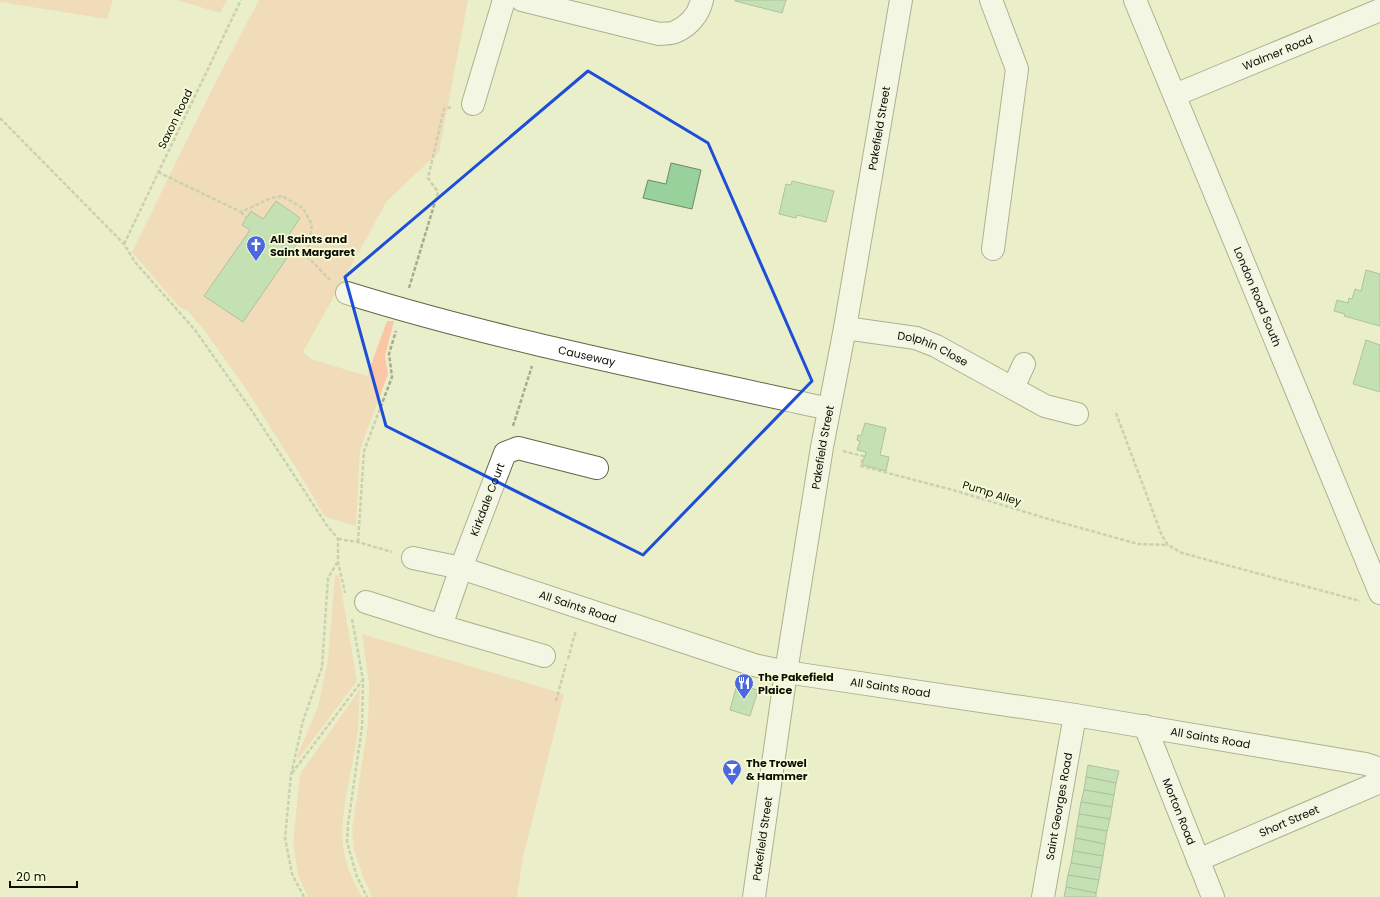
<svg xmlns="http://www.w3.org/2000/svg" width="1380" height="897" font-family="Poppins,sans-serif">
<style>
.green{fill:#fbc6a6}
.building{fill:#98d199;stroke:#6e876e}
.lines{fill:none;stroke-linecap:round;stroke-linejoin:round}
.minor-casing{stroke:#636747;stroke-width:24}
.major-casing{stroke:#636747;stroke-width:24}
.path{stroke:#a7ab8f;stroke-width:2.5;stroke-dasharray:4 2;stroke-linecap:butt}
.minor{stroke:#fff;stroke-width:22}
.major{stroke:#fff;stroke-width:22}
.marked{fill:none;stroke:#1d4ed8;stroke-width:3;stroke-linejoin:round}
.labels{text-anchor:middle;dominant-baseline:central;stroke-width:3.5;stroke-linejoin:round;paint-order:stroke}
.street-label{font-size:11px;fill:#0d0e04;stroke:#f7fcd8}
.poi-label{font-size:11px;font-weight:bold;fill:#0d0e04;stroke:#f7fcd8;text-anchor:start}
</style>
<rect width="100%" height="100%" fill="#eaefcb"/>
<!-- green -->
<g class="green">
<path d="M0,0H113L107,19L0,2Z"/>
<path d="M177,0H227L220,13Z"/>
<path d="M259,0H468L439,152L387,201L303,352L311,359L367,376L387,321H394L385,356L388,374L360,450L356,526L325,517L296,468L246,389L204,330L188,311L179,307L132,252L215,83Z"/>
<path d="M335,575H337L339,576L357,681L299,758L297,757L298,754L318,707L328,660Z"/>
<path d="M362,634L564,694L523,857L517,897H372L362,874L354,850L352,829L368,724L369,684Z"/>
<path d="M360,689C359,705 359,722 357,738C352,773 338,817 344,852C346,867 355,883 362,897H308L298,876L293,843L300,774Z"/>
</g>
<!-- building -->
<g class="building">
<path d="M735,0H786L782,13L735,1Z"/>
<path d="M671,163L701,170L692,209L643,198L648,180L666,184Z"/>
<path d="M792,181L834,191L826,222L797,215L796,218L779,214L786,184L791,185Z"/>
<path d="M276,201L300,218L288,236L298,242L243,322L204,296L250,230L242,225L251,211L263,219Z"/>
<path d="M1366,270L1380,274V326L1344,316L1345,314L1334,311L1337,300L1348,303L1349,298L1352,299L1355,289L1361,291Z"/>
<path d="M1366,340L1380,345V392L1353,384Z"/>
<path d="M865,423L886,428L880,455L889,457L886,471L862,465L866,452L857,450L860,441L857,440L858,435L861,436Z"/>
<path d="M737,684L758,690L750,716L730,710Z"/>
<path d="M1088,765L1119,771L1116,783L1086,777Z"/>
<path d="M1086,777L1116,783L1114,795L1084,790Z"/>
<path d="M1084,790L1114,795L1112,807L1081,802Z"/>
<path d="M1081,802L1112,807L1110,819L1079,814Z"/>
<path d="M1079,814L1110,819L1107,831L1077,826Z"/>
<path d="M1077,826L1107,831L1105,844L1075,838Z"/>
<path d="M1075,838L1105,844L1103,856L1073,851Z"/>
<path d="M1073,851L1103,856L1101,868L1071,863Z"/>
<path d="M1071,863L1101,868L1099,880L1068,875Z"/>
<path d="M1068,875L1099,880L1096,893L1066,887Z"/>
<path d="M1066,887L1096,893V897H1064Z"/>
</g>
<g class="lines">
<!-- minor casing -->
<g class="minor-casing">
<g id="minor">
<path d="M522,0L659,34C664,33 671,34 675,32C689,26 699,14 702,0"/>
<path d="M991,0L1017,69L993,249"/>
<path id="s1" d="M1175,95L1380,10"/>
<path d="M473,104L504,0"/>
<path id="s2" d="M347,293C505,342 668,373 829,409"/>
<path id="s3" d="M845,328L916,338L936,346L1045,406L1077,414"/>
<path d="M1013,388L1024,364"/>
<path id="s4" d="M413,558L461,568L754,665L786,672L1075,715L1366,764L1380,769"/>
<path d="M366,602L441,626"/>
<path id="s5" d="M544,656L441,626L461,568L505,453L518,448L597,468"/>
<path id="s6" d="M1145,726L1213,897"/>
<path id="s7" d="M1198,860L1380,782"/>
<path id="s8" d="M754,897L786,672L822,447L845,328L901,0"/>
<path id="s9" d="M1043,897L1075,715"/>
</g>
</g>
<!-- major casing -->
<g class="major-casing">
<g id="major">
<path id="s10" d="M1135,0L1380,593"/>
</g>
</g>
<!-- path -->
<g class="path">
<path d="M0,118L124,244L135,262L195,330L252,411L326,524L338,539V562L345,593"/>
<path d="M158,172L241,212L271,198L282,196L303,208L312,225L308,249L309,258L330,280"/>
<path d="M241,212L247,219"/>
<path d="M124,244L241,0"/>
<path d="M291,251L309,258"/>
<path d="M409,288L438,192L428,178L444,109L451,107"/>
<path d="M1116,413L1162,536L1168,545L1182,553L1360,601"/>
<path d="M513,426L532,366"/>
<path d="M843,451L863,456L861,466L953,490L1045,518L1138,544L1168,545"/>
<path d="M338,539L358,542L392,552"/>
<path d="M358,542L364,451L392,377L389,354L396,331"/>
<path d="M352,619L363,680L362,727L348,824L347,842L357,877L367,897"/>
<path d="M568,659L576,630"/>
<path d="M556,701L566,664"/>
<path d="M292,773L362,681"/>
<path d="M304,897L292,874L285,838L291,775L303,721L322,667L328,578L337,563"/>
</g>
<!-- minor -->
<use href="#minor" class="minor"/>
<!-- major -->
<use href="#major" class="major"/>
</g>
<!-- marked area -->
<path d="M0 0H1380V897H0ZM588,71L708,143L812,381L643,555L386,426L345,277Z" fill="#eaefcb" fill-opacity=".55" fill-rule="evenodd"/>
<path class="marked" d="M588,71L708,143L812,381L643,555L386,426L345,277Z"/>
<!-- icons -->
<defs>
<g id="church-pin" transform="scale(1)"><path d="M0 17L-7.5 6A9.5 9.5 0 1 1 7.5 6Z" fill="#4b69dd" stroke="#f7fcd8"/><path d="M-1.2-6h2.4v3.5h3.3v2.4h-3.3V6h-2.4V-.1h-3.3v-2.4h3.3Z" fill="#fff"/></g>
<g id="restaurant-pin" transform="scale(1)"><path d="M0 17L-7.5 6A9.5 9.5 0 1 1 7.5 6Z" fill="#4b69dd" stroke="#f7fcd8"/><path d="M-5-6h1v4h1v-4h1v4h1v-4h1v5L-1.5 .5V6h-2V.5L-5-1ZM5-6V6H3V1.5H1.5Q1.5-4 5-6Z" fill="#fff"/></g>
<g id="bar-pin" transform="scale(1)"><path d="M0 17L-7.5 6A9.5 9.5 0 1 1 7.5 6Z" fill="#4b69dd" stroke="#f7fcd8"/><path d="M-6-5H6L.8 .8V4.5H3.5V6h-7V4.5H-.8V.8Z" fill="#fff"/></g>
</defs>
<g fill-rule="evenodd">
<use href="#church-pin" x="256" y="245"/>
<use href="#restaurant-pin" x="744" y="683"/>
<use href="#bar-pin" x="732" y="769"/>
</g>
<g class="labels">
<!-- street labels -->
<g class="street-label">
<text stroke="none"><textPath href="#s1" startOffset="111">Walmer Road</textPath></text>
<text transform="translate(175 119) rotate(-64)">Saxon Road</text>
<text stroke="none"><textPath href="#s8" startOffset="779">Pakefield Street</textPath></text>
<text stroke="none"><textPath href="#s10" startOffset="321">London Road South</textPath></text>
<text stroke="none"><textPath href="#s3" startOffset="91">Dolphin Close</textPath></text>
<text stroke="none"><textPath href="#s2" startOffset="248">Causeway</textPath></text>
<text stroke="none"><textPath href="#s8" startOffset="455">Pakefield Street</textPath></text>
<text transform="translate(992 493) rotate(17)">Pump Alley</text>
<text stroke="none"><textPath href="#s5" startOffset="242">Kirkdale Court</textPath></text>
<text stroke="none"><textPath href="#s4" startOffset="172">All Saints Road</textPath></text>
<text stroke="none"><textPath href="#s4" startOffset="496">All Saints Road</textPath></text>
<text stroke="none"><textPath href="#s4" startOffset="820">All Saints Road</textPath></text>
<text stroke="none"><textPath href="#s9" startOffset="92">Saint Georges Road</textPath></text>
<text stroke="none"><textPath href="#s6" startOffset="92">Morton Road</textPath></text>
<text stroke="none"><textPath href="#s7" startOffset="99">Short Street</textPath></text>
<text stroke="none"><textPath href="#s8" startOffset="59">Pakefield Street</textPath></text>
</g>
<!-- poi labels -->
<g class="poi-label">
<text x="270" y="239">All Saints and<tspan x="270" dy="13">Saint Margaret</tspan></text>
<text x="758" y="677">The Pakefield<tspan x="758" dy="13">Plaice</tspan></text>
<text x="746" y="763">The Trowel<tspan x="746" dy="13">&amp; Hammer</tspan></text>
</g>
</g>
<!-- scale -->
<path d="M10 881v6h67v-6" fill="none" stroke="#0d0e04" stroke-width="2"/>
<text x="16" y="881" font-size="12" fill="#0d0e04" stroke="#f7fcd8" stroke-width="3" paint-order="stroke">20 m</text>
</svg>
